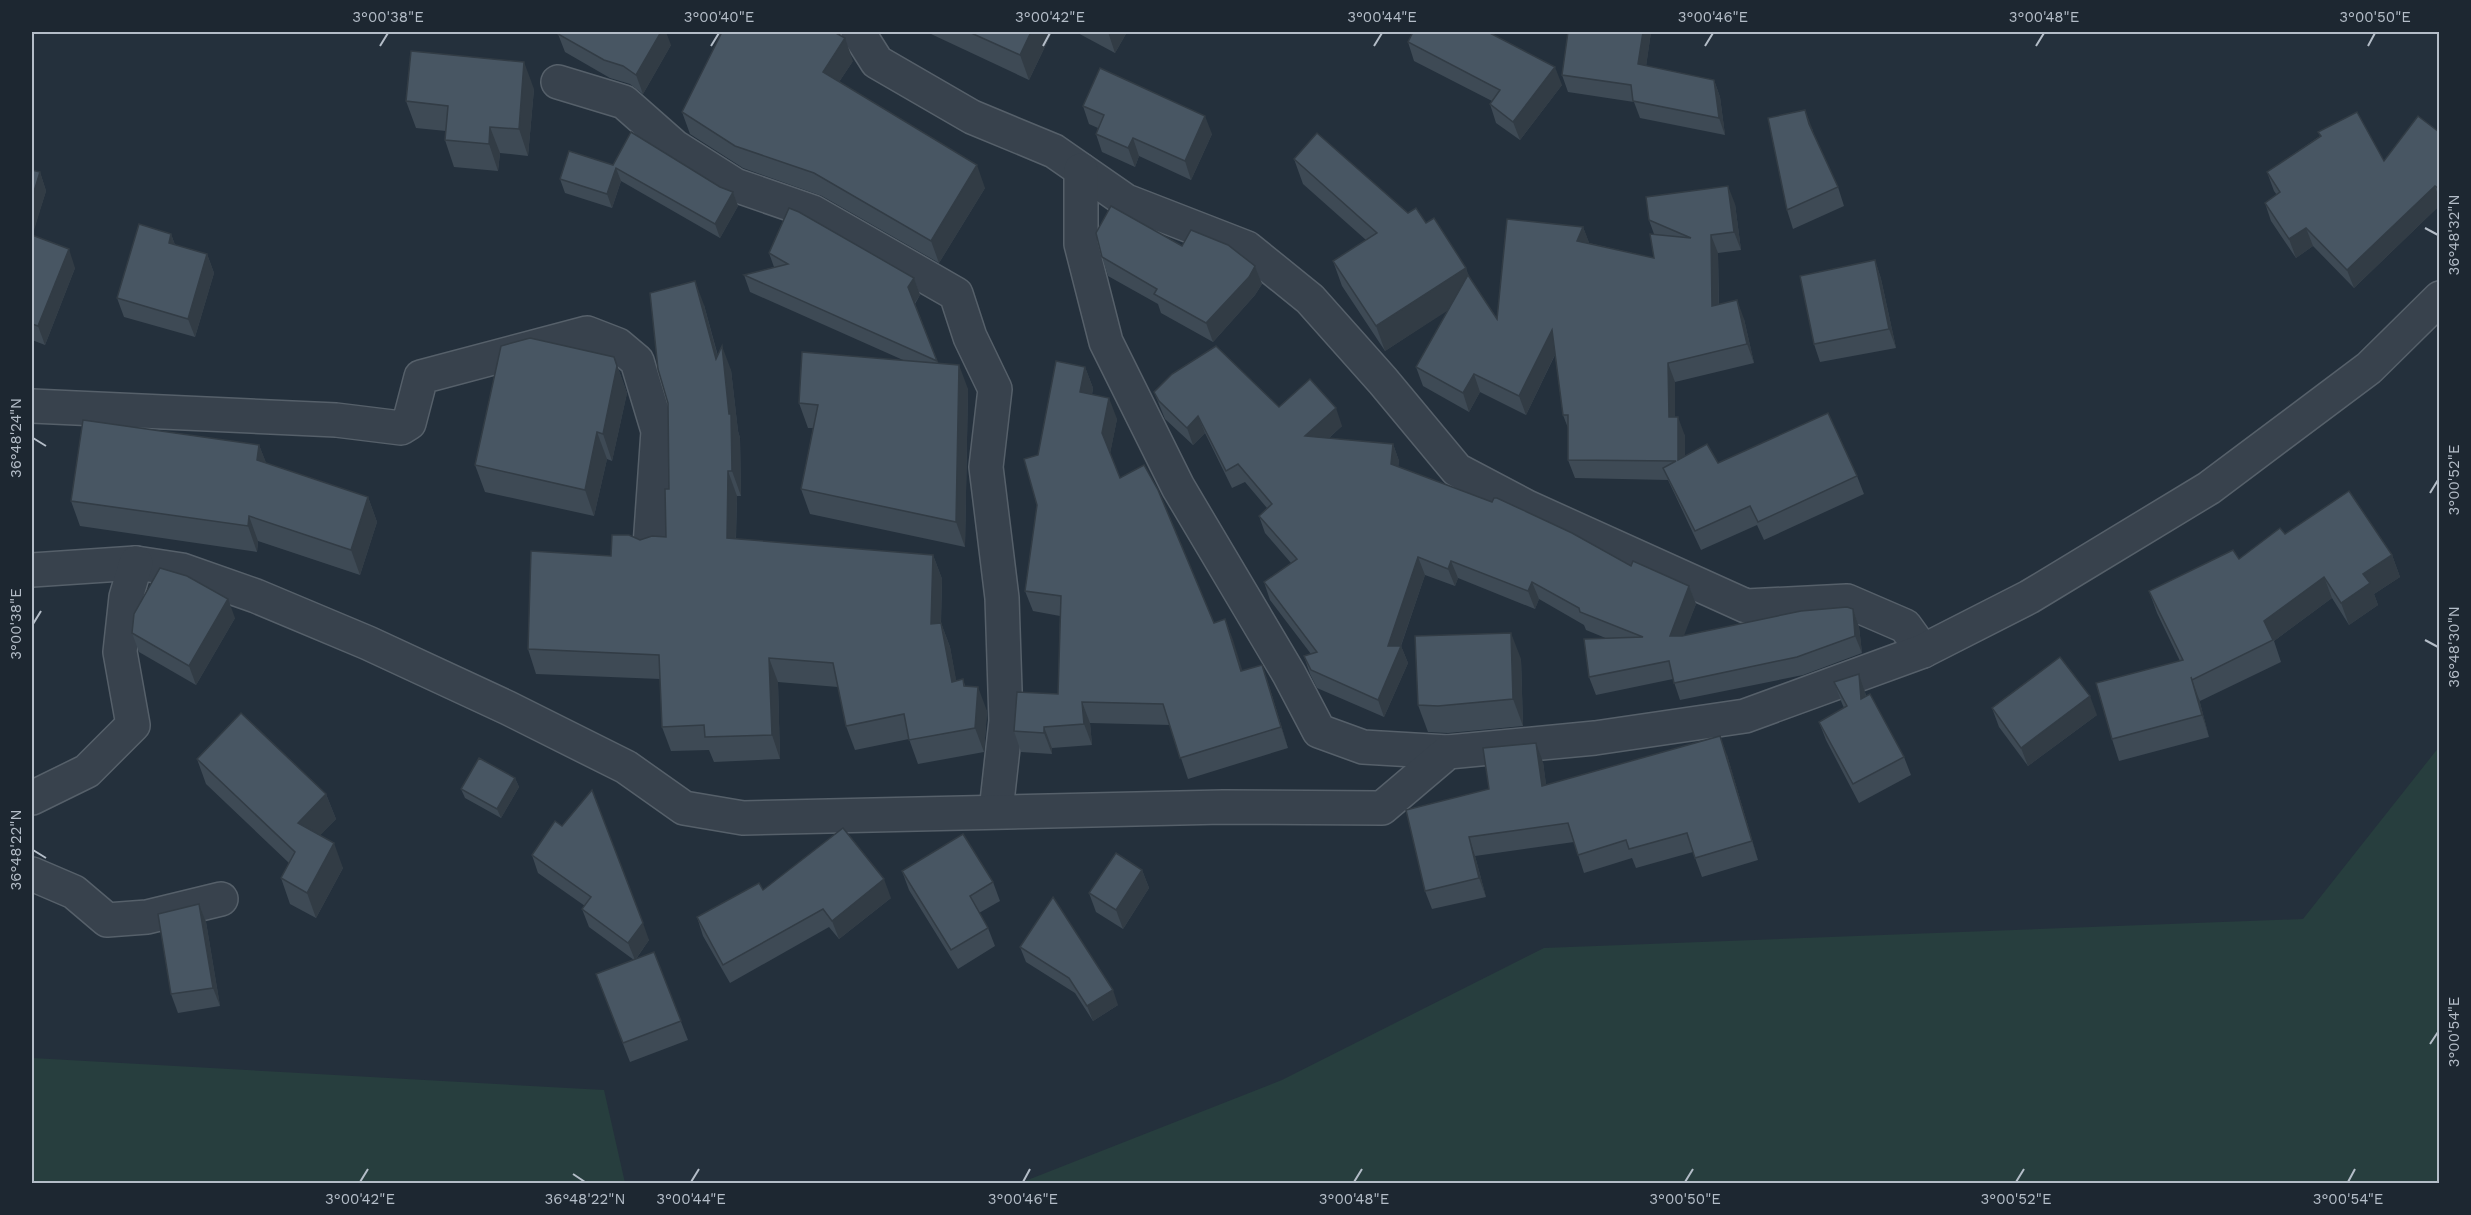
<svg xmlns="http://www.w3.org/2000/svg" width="2471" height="1215" font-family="'Work Sans',sans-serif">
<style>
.green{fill:#273e3e}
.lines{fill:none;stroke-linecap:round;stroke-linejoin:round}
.minor-casing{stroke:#56606a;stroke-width:36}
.minor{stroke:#38424d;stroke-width:33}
.wall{fill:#3e4a55}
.shaded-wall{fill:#323c45}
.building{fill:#485663;stroke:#323c45;stroke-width:1.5}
.ticks{fill:none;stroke:#b4bdc8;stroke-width:2}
.neatline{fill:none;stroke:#b4bdc8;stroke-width:2}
.ticks-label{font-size:15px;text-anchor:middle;fill:#b4bdc8}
</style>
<rect width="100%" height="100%" fill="#24303c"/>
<!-- green -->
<g class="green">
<path d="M2439,747V1183H1020L1282,1080L1544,948L2303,919Z"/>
<path d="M32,1058L604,1090L625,1183H32Z"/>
</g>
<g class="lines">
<!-- minor casing -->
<g class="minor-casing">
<g id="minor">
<path d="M858,32L877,62L972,117L1054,151L1126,201L1247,248L1310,299L1383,381L1457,470L1527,507L1746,606L1847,601L1905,626L1923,651"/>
<path d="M558,82L624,102L675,147L735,185L813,212L956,294L970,337L995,389L986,467L1002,598L1006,721L996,811"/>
<path d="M1081,170V244L1106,342L1178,487L1289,674L1319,731L1363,747L1448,752"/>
<path d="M32,406L336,420L401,428L409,423L421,377L587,333L618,345L637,361L658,431L650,546"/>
<path d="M32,570L136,563L182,570L256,596L368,643L508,708L626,767L684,808L743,818L1223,807L1382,808L1448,752L1595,738L1745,716L1923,651L2029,597L2209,488L2369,368L2440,298"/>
<path d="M32,798L87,771L133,725L120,652L126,597L136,563"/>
<path d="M32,874L74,892L107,920L147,917L221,899"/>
</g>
</g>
<!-- minor -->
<use href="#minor" class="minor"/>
</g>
<!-- wall -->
<g class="wall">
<path d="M930,32H1052L1029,80L931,34Z"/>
<path d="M1076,32H1127L1115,53Z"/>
<path d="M1651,32L1646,66L1714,80L1720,97L1725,135L1640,118L1634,102L1568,92L1562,75Z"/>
<path d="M558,34L671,45L643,94L630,84L610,78L565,52Z"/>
<path d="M1408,42L1562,85L1520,140L1496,123L1490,104L1492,101L1414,61Z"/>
<path d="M853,61L839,82L985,188L939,263L822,196L743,168L690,134L682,112Z"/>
<path d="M534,89L528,156L500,153L498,171L454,167L445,140L446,131L416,128L406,101Z"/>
<path d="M1083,106L1212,134L1191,180L1139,156L1135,167L1102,152L1096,134L1098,128L1089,124Z"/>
<path d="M1812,128L1814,135L1838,187L1844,206L1793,229L1787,210Z"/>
<path d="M2318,132L2384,161L2439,132V206L2354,288L2313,246L2296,258L2271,221L2265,203L2277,195L2274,191L2267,172L2320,136Z"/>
<path d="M1294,159L1408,213L1426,223L1466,268L1468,275L1497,319L1583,227L1589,243L1654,258V234L1649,220L1735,204L1741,250L1718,253L1719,305L1744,319L1754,363L1675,382V417L1685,436V456L1718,463L1857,476L1864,494L1764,540L1757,525L1701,550L1668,480L1575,478L1568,460V428L1563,415L1555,355L1526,415L1480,392L1469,412L1423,386L1416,367L1449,309L1385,351L1342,286L1333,261L1366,240L1303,184Z"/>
<path d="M613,165L720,187L733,192L738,206L720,238L621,181L612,208L565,193L560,179Z"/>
<path d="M32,170L40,172L46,191L32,235L75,268L45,345L32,340Z"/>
<path d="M171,234L175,245L207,254L214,273L195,337L124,317L117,298Z"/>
<path d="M1182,246L1255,266L1262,284L1255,295L1213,342L1161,313L1158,304L1108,276L1102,257Z"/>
<path d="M769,253L914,278L920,295L915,304L938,363L968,389L965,547L810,514L801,489L813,428H808L799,403L903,360L750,292L744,275L774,267Z"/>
<path d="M1875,260L1881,279L1896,348L1820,362L1814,344Z"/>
<path d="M704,305L718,356L731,370L738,431L740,438L741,496H737L736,539L933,555L942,579L941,623L950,647L956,681L963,679L965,686L987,711L984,752L918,764L909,739L855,750L846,726L838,687L778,682L780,759L714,762L709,750L671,751L662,727L660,679L536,674L528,649L611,556L640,540L666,537L669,489Z"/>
<path d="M614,357L627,393L612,461L607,459L594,516L485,492L475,465Z"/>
<path d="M1085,367L1093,388L1092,395L1117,419L1110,453L1120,478L1214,623L1225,619L1242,671L1262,665L1269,686L1288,748L1188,779L1170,725L1090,723L1092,745L1052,748V754L1021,752L1014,731L1058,694L1060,616L1033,611L1025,591L1037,505L1038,455Z"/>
<path d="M1154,392L1279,407L1342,426L1329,438L1393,444L1399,461L1398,467L1631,566L1689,586L1696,604L1683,636L1853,609L1859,627L1862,653L1803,675L1680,700L1673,679L1596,695L1589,677L1608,639L1586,630L1584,625L1539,599L1535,609L1458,578L1455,586L1425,575L1401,646L1408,663L1384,717L1317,688L1310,674L1304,656L1311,654L1270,600L1264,582L1291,563L1265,533L1259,516L1267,508L1245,482L1232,488L1205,433L1193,445L1165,419Z"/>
<path d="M259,445L266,463L368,497L377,522L360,575L258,541L257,552L80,526L71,501Z"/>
<path d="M2285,534L2392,555L2400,577L2374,594L2378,605L2349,625L2332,598L2274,641L2281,662L2200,701L2199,699L2209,737L2119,761L2112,739L2180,661L2157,613L2149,591L2239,559Z"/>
<path d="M235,618L196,685L139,652L132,633Z"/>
<path d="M1521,659L1523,726L1448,733L1428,732L1418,705Z"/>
<path d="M1859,674L1865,692L1866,696L1904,757L1911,775L1859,803L1826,740L1819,722L1844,708L1841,701L1834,682Z"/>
<path d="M1992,708L2097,715L2028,766L1999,727Z"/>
<path d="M1727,755L1758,860L1702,877L1693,852L1636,868L1632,858L1584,873L1574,842L1475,856L1486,897L1432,909L1425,891L1489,789L1543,762L1546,785Z"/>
<path d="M197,759L326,794L336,819L320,835L343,868L316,918L290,904L281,878L289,863L206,784Z"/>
<path d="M515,778L519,787L501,818L465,798L461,789Z"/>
<path d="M555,821L649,940L636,959L654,952L688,1040L630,1062L596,974L634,960L589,927L582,909L585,906L538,873L532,855Z"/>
<path d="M1142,870L1149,888L1123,929L1096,912L1089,893Z"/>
<path d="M902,871L993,882L1000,901L979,913L988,928L995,946L958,969L909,890Z"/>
<path d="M763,890L891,898L839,939L829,927L730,983L703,936L697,917Z"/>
<path d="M199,904L206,922L220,1006L178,1013L171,994Z"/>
<path d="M1020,947L1118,1005L1093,1021L1075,993L1026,962Z"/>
</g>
<!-- shaded-wall -->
<g class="shaded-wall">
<path d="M661,32H666L671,45L643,94L636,75Z"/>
<path d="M1031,32H1052L1029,80L1020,55Z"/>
<path d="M1108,32H1127L1115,53Z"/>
<path d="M1643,32H1651L1644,81L1638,64Z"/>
<path d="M845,38L853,61L831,94L823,72Z"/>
<path d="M524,62L534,89L528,156L519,129Z"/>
<path d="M1555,67L1562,85L1520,140L1513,122Z"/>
<path d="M1714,80L1720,97L1725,135L1719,118Z"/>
<path d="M1805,110L1812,128L1815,143L1809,124Z"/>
<path d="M1205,116L1212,134L1191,180L1185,161Z"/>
<path d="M490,127L500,153L498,171L489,144Z"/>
<path d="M1133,138L1139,156L1135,167L1128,148Z"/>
<path d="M977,165L985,188L939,263L931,241Z"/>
<path d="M616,168L621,181L612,208L607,194Z"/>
<path d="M40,172L46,191L32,237V198Z"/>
<path d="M1728,186L1735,204L1741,250L1734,232Z"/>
<path d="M2435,186L2439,198V206L2354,288L2347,270Z"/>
<path d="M733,192L738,206L720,238L715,224Z"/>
<path d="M1583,227L1590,245L1577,241Z"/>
<path d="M2306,228L2313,246L2296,258L2289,239Z"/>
<path d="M171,234L178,253L169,243Z"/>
<path d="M1711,235L1718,253L1719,325L1712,306Z"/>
<path d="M69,249L75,268L45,345L38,326Z"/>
<path d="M207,254L214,273L195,337L188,319Z"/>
<path d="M1875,260L1881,279L1896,348L1889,329Z"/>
<path d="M1255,266L1262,284L1255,295L1213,342L1206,323Z"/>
<path d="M1466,268L1475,293L1385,351L1376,326Z"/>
<path d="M914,278L920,295L914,304L908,287Z"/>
<path d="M695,281L704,305L725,384L716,359Z"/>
<path d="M1737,300L1744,319L1754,363L1747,344Z"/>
<path d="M1552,330L1558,348L1526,415L1519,396Z"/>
<path d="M722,346L731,370L738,431L740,438L741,496L732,471L729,414Z"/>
<path d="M614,357L627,393L612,461L603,434Z"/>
<path d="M1668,363L1675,382V436L1669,417Z"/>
<path d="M959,365L968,389L965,547L956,522Z"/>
<path d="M1085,367L1093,388L1088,413L1080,392Z"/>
<path d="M1474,374L1480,392L1469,412L1463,393Z"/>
<path d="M1109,398L1117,419L1110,454L1102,433Z"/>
<path d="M1336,408L1342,426L1311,454L1305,436Z"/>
<path d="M1198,416L1205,433L1193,445L1187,428Z"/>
<path d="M1678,417L1685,436V478L1678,460Z"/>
<path d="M597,432L607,459L594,516L585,490Z"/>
<path d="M1393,444L1399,461L1397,482L1391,464Z"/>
<path d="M259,445L269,470L257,460Z"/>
<path d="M728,471L737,496L735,562L727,538Z"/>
<path d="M368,497L377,522L360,575L351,550Z"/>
<path d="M249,516L258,541L257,552L248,526Z"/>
<path d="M933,555L942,579L940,649L931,624Z"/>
<path d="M2392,555L2400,577L2374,594L2378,605L2349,625L2341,603L2363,574Z"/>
<path d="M1418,557L1425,575L1399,651L1401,646L1408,663L1384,717L1378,700L1388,646Z"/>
<path d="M1451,561L1458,578L1455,586L1448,569Z"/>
<path d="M2324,577L2332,598L2274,641L2264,621Z"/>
<path d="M1532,582L1539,599L1535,609L1528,591Z"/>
<path d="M1689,586L1696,604L1677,654L1670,636Z"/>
<path d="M228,599L235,618L196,685L189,666Z"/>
<path d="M1853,609L1859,627L1862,653L1855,636Z"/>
<path d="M1225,619L1233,640L1249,692L1241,671Z"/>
<path d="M941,623L950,647L961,706L952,682Z"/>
<path d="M1511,633L1521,659L1523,726L1513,699Z"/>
<path d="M769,658L778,682L780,759L772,735Z"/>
<path d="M1262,665L1269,686L1288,748L1281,727Z"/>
<path d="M1859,674L1865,692L1868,717L1861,699Z"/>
<path d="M2191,677L2199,699L2209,737L2202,715Z"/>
<path d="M978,687L987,711L984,752L975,728Z"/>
<path d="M2090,696L2097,715L2028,766L2021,748Z"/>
<path d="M1082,702L1090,723L1092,745L1084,724Z"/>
<path d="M1044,727L1052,748V754L1044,733Z"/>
<path d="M1720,736L1727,755L1758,860L1752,841Z"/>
<path d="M1536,743L1543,762L1549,805L1542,786Z"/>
<path d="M515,778L519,787L501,818L497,809Z"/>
<path d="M326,794L336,819L307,849L298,823Z"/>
<path d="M1469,837L1475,856L1486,897L1479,878Z"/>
<path d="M334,843L343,868L316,918L307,893Z"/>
<path d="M1142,870L1149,888L1123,929L1116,910Z"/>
<path d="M884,879L891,898L839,939L832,921Z"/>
<path d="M199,904L206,922L220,1006L213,988Z"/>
<path d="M643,923L649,940L635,960L628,943Z"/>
<path d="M1113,990L1118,1005L1093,1021L1087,1006Z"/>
</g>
<!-- building -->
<g class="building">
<path d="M559,32H661L636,75L623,66L604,60L558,34Z"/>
<path d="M722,32H834L845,38L823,72L977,165L931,241L814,173L735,146L682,112Z"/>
<path d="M969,32H1031L1020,55Z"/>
<path d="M1413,32H1488L1555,67L1513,122L1490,104L1500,90L1408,42Z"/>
<path d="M1568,32H1643L1638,64L1714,80L1719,118L1633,101L1631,85L1562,75Z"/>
<path d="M411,51L524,62L519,129L490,127L489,144L445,140L448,106L406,101Z"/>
<path d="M1100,68L1205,116L1185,161L1133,138L1128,148L1096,134L1104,115L1083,106Z"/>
<path d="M1805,110L1809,124L1838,187L1787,210L1768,118Z"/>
<path d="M2357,112L2384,161L2418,116L2439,132V189L2435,186L2347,270L2306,228L2289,239L2265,203L2280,192L2267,172L2321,136L2318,132Z"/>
<path d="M631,132L720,187L733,192L715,224L616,168L607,194L560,179L569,151L613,165Z"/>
<path d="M1317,133L1408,213L1416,208L1426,223L1434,218L1466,268L1376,326L1333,261L1377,233L1294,159Z"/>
<path d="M32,170L40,172L32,198Z"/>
<path d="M1728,186L1734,232L1711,235L1712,306L1737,300L1747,344L1668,363L1669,417H1678V460L1707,444L1718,463L1828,413L1857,476L1758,522L1750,506L1695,531L1663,468L1676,461L1568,460V415H1563L1552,330L1519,396L1474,374L1463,393L1416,367L1468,275L1497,319L1507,219L1583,227L1577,241L1654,258L1650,234L1691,238L1649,220L1646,197Z"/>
<path d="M1111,206L1182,246L1191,230L1228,245L1255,266L1249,277L1206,323L1154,294L1157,289L1102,257L1096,233Z"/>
<path d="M789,208L799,212L914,278L908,287L937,361L744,275L788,264L769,253Z"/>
<path d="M139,224L171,234L169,243L207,254L188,319L117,298Z"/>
<path d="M32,235L69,249L38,326L32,324Z"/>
<path d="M1875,260L1889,329L1814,344L1800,276Z"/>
<path d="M695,281L716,359L722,346L729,414H731L732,471H728L727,538L933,555L931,624L941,623L952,682L963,679L964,686L978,687L975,728L909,740L904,714L846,726L833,663L769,658L772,735L705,737L704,725L662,727L659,655L528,649L531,551L611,556L612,535H629L640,540L652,536L666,537L665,489H669L668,403L658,369L650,293Z"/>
<path d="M530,338L614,357L617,366L603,434L597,432L585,490L475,465L501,346Z"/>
<path d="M1216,346L1279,407L1310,379L1336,408L1305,436L1393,444L1391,464L1492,502L1494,498H1497L1572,533L1631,566L1633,561L1689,586L1670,636H1682L1801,611L1847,607L1853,609L1855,636L1797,657L1674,683L1669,661L1589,677L1584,639L1643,637L1580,612L1579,608L1532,582L1528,591L1451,561L1448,569L1418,557L1388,646H1401L1378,700L1311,670L1304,656L1317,652L1264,582L1297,559L1259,516L1272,504L1238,464L1226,471L1198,416L1187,428L1159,401L1154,392L1172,374Z"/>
<path d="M802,352L959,365L956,522L801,489L818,405L799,403Z"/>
<path d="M1056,361L1085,367L1080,392L1109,398L1102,433L1120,478L1144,465L1158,490L1214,623L1225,619L1241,671L1262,665L1281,727L1180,758L1163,704L1082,702L1084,724L1044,727V733L1014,731L1017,692L1058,694L1061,596L1025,591L1037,505L1024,459L1038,455Z"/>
<path d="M83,420L259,445L257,460L368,497L351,550L249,516L248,526L71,501Z"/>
<path d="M2349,491L2392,555L2363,574L2370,583L2341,603L2324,577L2264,621L2273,640L2192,680L2191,677L2202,715L2112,739L2096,683L2183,660L2149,591L2233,550L2239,559L2280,528L2285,534Z"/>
<path d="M160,568L187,576L228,599L189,666L132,633L134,614Z"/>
<path d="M1511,633L1513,699L1438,706L1418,705L1415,636Z"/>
<path d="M2060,657L2090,696L2021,748L1992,708Z"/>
<path d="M1859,674L1861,699L1870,694L1904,757L1853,784L1819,722L1847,706L1834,682Z"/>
<path d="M241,713L326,794L298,823L334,843L307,893L281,878L295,852L197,759Z"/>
<path d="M1720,736L1752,841L1695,858L1687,833L1629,849L1626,840L1578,855L1568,823L1469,837L1479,878L1425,891L1406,810L1489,789L1483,748L1536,743L1542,786Z"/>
<path d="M479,758L515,778L497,809L461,789Z"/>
<path d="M592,790L643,923L628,943L582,909L591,897L532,855L555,821L562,826Z"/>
<path d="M843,828L884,879L832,921L823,909L723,965L697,917L759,883L763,890Z"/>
<path d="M963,834L993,882L970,896L988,928L951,950L902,871Z"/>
<path d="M1116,853L1142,870L1116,910L1089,893Z"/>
<path d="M1053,897L1113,990L1087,1006L1069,978L1020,947Z"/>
<path d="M199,904L213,988L171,994L158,914Z"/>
<path d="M654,952L681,1021L623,1043L596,974Z"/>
</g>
<!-- ticks -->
<path class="ticks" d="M380,46L388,33M711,46L719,33M1043,46L1050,33M1374,46L1382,33M1705,46L1713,33M2036,46L2044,33M2368,46L2375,33M2425,228L2438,235M33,438L46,446M2430,493L2438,480M33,624L41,611M2425,640L2438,647M33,850L46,858M2430,1044L2438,1032M573,1174L585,1182M360,1182L368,1169M691,1182L699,1169M1023,1182L1030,1169M1354,1182L1362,1169M1685,1182L1693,1169M2016,1182L2024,1169M2348,1182L2355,1169"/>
<!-- border -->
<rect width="2471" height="1215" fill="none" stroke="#1d2731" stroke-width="66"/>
<rect x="33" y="33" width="2405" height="1149" class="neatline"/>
<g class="ticks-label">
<text x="388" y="22">3°00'38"E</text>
<text x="719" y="22">3°00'40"E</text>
<text x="1050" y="22">3°00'42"E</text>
<text x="1382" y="22">3°00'44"E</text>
<text x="1713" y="22">3°00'46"E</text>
<text x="2044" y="22">3°00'48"E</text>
<text x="2375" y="22">3°00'50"E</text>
<text transform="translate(2454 235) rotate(-90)" y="5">36°48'32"N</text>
<text transform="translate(16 438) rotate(-90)" y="5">36°48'24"N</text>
<text transform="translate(2454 480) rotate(-90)" y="5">3°00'52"E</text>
<text transform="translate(16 624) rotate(-90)" y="5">3°00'38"E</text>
<text transform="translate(2454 647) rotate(-90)" y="5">36°48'30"N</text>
<text transform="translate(16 850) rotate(-90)" y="5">36°48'22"N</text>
<text transform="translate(2454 1032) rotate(-90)" y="5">3°00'54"E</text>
<text x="360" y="1204">3°00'42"E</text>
<text x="585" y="1204">36°48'22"N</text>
<text x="691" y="1204">3°00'44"E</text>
<text x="1023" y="1204">3°00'46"E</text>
<text x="1354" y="1204">3°00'48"E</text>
<text x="1685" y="1204">3°00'50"E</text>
<text x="2016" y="1204">3°00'52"E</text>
<text x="2348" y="1204">3°00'54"E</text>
</g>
</svg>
